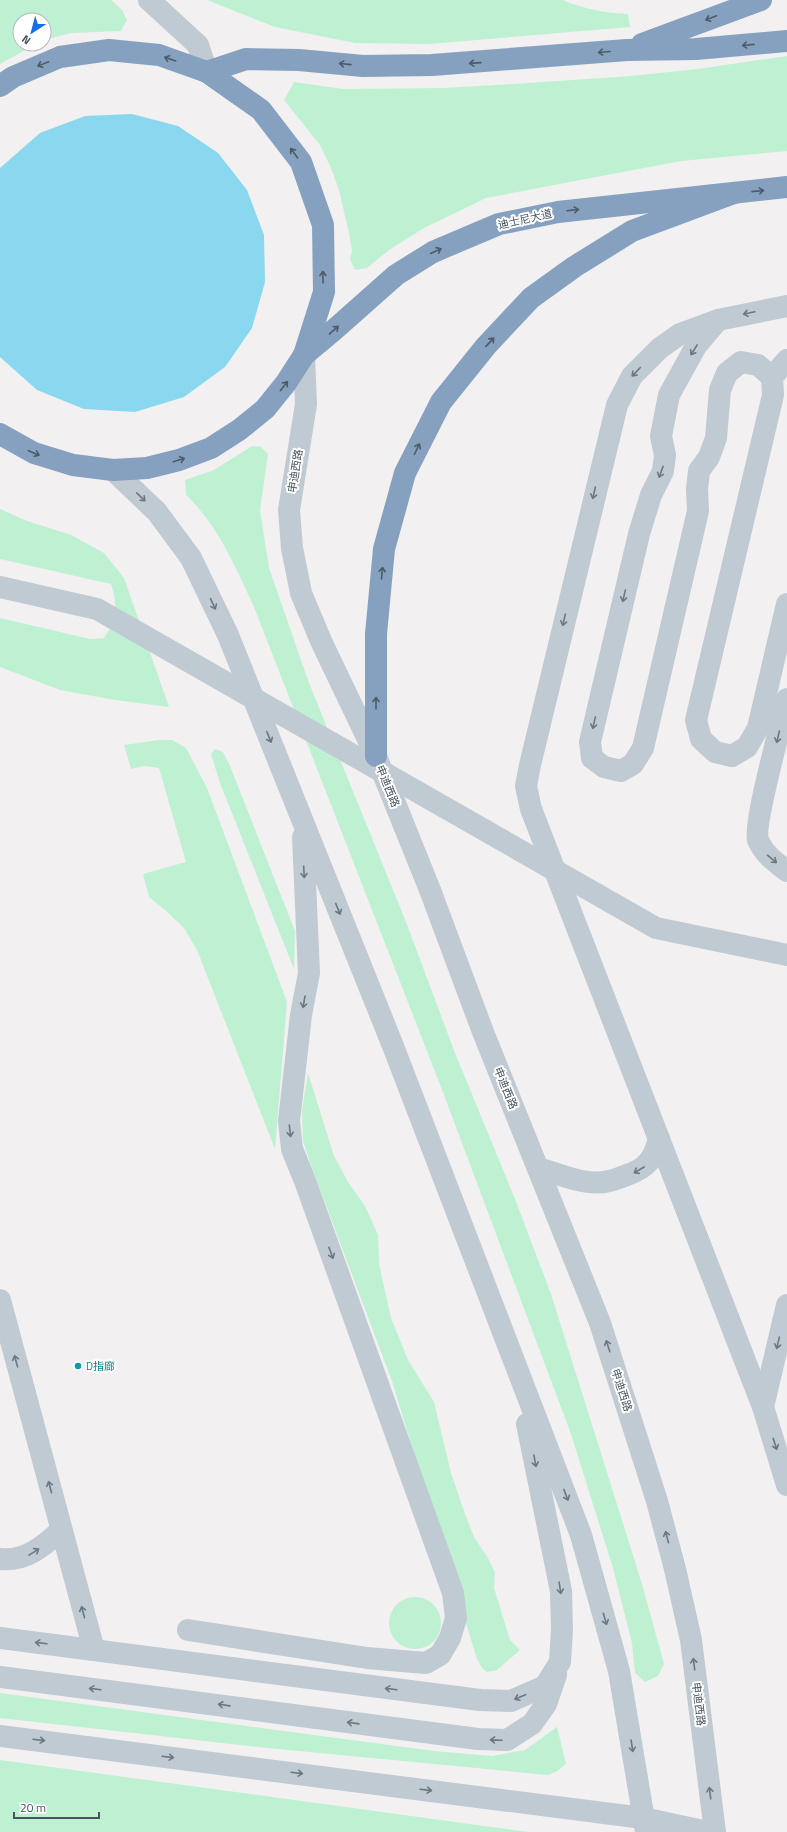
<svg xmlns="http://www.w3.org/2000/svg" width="787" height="1832" font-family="'Titillium Web','Noto Sans SC',sans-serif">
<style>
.green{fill:#bef1d2}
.water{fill:#89d8ef}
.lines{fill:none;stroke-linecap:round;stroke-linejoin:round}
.minor{stroke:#c0cad2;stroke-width:22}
.highway{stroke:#86a1c0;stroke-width:22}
.oneway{stroke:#4d5b68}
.oneway2{stroke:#6b7781}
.culture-dot{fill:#0f9aa8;stroke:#fff;stroke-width:1.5}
.labels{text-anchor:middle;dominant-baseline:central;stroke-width:4;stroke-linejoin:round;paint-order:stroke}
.street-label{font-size:11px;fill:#47535e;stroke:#fff}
.culture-label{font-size:11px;fill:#0d838f;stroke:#fff;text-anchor:start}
</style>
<rect width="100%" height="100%" fill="#f2f0f0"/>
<!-- green -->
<g class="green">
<path d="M0,0H111L122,10L127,20L121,31L71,33L44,40V20H20V44H36L0,64Z"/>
<path d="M207,0H563C583,9 606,13 628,14L630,27L429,44L355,43L275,27Z"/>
<path d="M787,56V151L681,161L486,198L424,228L389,250L367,268L355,270L350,259L352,251L349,233L339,190L331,168L320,145L284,100L294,82L343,89L444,88L514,84L631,76L698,69Z"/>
<path d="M252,446L261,447L268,454L260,510L269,568L309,683L406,922L455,1053L515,1199L551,1294L642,1584L664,1664L658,1676L645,1682L635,1673L632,1643L613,1568L571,1434L441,1087L254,607C236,568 218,525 186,495L185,480L214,470Z"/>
<path d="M0,509L27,521L71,535L104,553L124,578L169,707L115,700L60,690L0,667V618L90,639L104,638C116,622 118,602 111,584L0,559Z"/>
<path d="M159,740H172L186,748L207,788L287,1002L275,1149L197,950L184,928L165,910L149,897L143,874L186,862L159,768L144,766L131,769L124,745Z"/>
<path d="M215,749L223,752L230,766L295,931L294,969L220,783L211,754Z"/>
<path d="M308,1073L334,1156L348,1182L365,1206L378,1235L379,1264L391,1318L408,1360L434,1402L451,1473L465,1514L474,1537L488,1558L495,1573L494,1588L510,1640L520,1650L497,1670L487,1672L482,1668L477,1659L392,1381L312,1168L303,1141L302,1110Z"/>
<circle cx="415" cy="1623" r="26"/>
<path d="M0,1693L434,1751L492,1756L525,1750L557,1727L566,1764L557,1771L548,1775L268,1748L0,1718Z"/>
<path d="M0,1760L529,1832H0Z"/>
</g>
<!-- water -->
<path class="water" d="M132,114L178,126L218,153L247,190L264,235L265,282L252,328L225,367L184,397L135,412L84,409L37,390L0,357V168L40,133L85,116Z"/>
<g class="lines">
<!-- minor -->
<g class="minor">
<path d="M149,0L198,45L207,72"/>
<path d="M787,306L718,320L680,334L660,348L632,376L617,405L530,765L526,786L531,809L763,1407L787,1485"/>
<path d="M718,320L696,346L669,395L661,436L665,455L663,471L651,495L639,534L590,742L592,758L604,767L621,771L633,764L643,748L698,511L697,489L699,471L709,457L716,438L720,390L727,373L741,362L758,365L772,377L773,395L696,720L701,739L715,752L732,756L747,747L758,728L787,604"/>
<path d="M304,355L306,404L289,510L292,548L301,593L321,641L376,756L430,890L483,1032L600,1323L657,1501L675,1569L691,1640L715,1832"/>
<path d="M772,377L787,360"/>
<path d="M113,470L157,512L191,558L228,635L393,1046L581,1535L619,1671L646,1832"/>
<path d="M0,587L97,609L656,928L787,955"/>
<path d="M787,699C782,721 753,825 758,840C764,854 775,862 787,871"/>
<path d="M538,1168C560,1174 586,1187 609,1181C615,1180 621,1177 627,1175C647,1168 654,1159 659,1138"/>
<path d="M0,1300L94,1650"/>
<path d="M763,1407L787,1305"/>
<path d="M0,1559C25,1562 44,1546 61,1530"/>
<path d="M188,1630L367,1658L426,1663L440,1655L450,1638L456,1618L453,1593L305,1181L292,1149L289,1121L301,1015L309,973L303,837"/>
<path d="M0,1638L480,1700L511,1701L545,1686L560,1662L562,1630L561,1591L527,1424"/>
<path d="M0,1677L478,1739L507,1740L532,1724L546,1704L556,1675"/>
<path d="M0,1736L643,1818L708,1832"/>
</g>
<!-- highway -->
<g class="highway">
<path d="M642,44L761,0"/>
<path d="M207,72L246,59L299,60L363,66L432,65L627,50L696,49L787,41"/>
<path d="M0,86L13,77L60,57L109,50L159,55L207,72L261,110L301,162L323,225L324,292L304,355L286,383L265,409L239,430L211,448L179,460L147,468L113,470L73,465L34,453L0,434"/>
<path d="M304,355L334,330L396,275L433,252L499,224L558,212L787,187"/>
<path d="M376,756V634L384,549L405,473L441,402L486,346L531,298L574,267L632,231L734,193"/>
</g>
</g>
<!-- one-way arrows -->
<defs><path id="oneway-shaft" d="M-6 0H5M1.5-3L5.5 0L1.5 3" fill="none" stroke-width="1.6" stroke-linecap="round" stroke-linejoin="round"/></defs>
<g class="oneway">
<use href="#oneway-shaft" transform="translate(711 18) rotate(159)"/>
<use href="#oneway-shaft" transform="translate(748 45) rotate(174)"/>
<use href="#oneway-shaft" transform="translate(604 52) rotate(175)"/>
<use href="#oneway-shaft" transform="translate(170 59) rotate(-161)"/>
<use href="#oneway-shaft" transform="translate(475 63) rotate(176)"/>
<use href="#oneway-shaft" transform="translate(43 64) rotate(158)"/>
<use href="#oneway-shaft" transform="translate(345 64) rotate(-174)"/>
<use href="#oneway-shaft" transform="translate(294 153) rotate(-127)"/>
<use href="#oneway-shaft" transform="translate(758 191) rotate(-6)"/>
<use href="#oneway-shaft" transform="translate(573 210) rotate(-7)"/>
<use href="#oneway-shaft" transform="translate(436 251) rotate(-25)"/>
<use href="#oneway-shaft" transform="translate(323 277) rotate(-91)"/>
<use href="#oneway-shaft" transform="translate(334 330) rotate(-41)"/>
<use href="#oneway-shaft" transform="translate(490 342) rotate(-47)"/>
<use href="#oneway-shaft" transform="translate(284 386) rotate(-52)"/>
<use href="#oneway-shaft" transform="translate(417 449) rotate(-64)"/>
<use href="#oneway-shaft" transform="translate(34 453) rotate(23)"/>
<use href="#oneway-shaft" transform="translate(179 460) rotate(-17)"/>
<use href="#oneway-shaft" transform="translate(382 573) rotate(-85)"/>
<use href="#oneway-shaft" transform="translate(376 703) rotate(-90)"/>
</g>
<g class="oneway2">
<use href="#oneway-shaft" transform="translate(749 313) rotate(168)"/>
<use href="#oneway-shaft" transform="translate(694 350) rotate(122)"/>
<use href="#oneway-shaft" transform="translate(636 372) rotate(134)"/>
<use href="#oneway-shaft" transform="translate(661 472) rotate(110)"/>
<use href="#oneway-shaft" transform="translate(594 493) rotate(103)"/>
<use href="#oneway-shaft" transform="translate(141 497) rotate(44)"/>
<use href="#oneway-shaft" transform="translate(624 596) rotate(103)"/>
<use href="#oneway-shaft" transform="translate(213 604) rotate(65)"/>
<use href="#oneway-shaft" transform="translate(564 620) rotate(103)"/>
<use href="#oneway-shaft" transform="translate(594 723) rotate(103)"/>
<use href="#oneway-shaft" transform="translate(269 737) rotate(68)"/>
<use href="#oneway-shaft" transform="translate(778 737) rotate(103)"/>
<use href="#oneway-shaft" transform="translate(772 859) rotate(39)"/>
<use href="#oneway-shaft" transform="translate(304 872) rotate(87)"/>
<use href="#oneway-shaft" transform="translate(338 909) rotate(68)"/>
<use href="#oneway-shaft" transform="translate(304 1002) rotate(100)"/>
<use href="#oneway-shaft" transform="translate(290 1131) rotate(83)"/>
<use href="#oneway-shaft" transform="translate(639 1170) rotate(150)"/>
<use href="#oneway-shaft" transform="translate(331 1253) rotate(70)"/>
<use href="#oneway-shaft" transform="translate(778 1343) rotate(103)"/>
<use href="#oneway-shaft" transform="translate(608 1346) rotate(-108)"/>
<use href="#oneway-shaft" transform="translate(16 1361) rotate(-105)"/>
<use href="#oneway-shaft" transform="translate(775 1444) rotate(72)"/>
<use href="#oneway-shaft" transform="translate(535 1461) rotate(79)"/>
<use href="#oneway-shaft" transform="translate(50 1487) rotate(-105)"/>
<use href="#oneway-shaft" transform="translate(566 1495) rotate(69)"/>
<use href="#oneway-shaft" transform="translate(667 1537) rotate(-105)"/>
<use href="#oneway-shaft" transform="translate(34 1552) rotate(-32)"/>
<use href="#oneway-shaft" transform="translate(560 1588) rotate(81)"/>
<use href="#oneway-shaft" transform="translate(83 1612) rotate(-105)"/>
<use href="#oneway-shaft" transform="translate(605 1619) rotate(74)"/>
<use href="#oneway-shaft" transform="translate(41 1643) rotate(-173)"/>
<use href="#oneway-shaft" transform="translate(694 1664) rotate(-97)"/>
<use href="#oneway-shaft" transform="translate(95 1689) rotate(-173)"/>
<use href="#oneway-shaft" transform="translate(391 1689) rotate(-173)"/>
<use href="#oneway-shaft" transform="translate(520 1697) rotate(157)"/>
<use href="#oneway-shaft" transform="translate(224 1705) rotate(-172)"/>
<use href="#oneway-shaft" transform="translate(353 1723) rotate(-172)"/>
<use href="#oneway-shaft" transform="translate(39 1740) rotate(7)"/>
<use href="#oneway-shaft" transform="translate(496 1740) rotate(-178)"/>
<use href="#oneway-shaft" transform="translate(632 1746) rotate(81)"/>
<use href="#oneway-shaft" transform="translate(168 1757) rotate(7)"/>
<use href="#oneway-shaft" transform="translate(297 1773) rotate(7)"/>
<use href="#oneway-shaft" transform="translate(426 1790) rotate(7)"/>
<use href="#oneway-shaft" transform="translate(710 1793) rotate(-97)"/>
</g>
<!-- markers -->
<circle class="culture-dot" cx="78" cy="1366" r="4"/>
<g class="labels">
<!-- street labels -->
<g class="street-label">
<text transform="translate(525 219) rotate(-13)">迪士尼大道</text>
<text transform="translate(295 471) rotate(-81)">申迪西路</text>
<text transform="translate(388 786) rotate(68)">申迪西路</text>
<text transform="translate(506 1088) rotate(68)">申迪西路</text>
<text transform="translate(622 1390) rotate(72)">申迪西路</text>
<text transform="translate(699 1704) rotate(83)">申迪西路</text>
</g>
<!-- culture labels -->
<g class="culture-label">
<text x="86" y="1366">D指廊</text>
</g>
</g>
<!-- north arrow -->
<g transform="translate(32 32) rotate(216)"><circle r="19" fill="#ffffff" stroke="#b5babf"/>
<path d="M0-3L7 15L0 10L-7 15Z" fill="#146de9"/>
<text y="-6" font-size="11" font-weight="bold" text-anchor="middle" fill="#47535e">N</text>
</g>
<!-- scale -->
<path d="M14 1812v6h85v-6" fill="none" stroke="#47535e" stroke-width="2"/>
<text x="20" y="1812" font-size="12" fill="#47535e" stroke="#ffffff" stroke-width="3" paint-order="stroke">20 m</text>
</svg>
